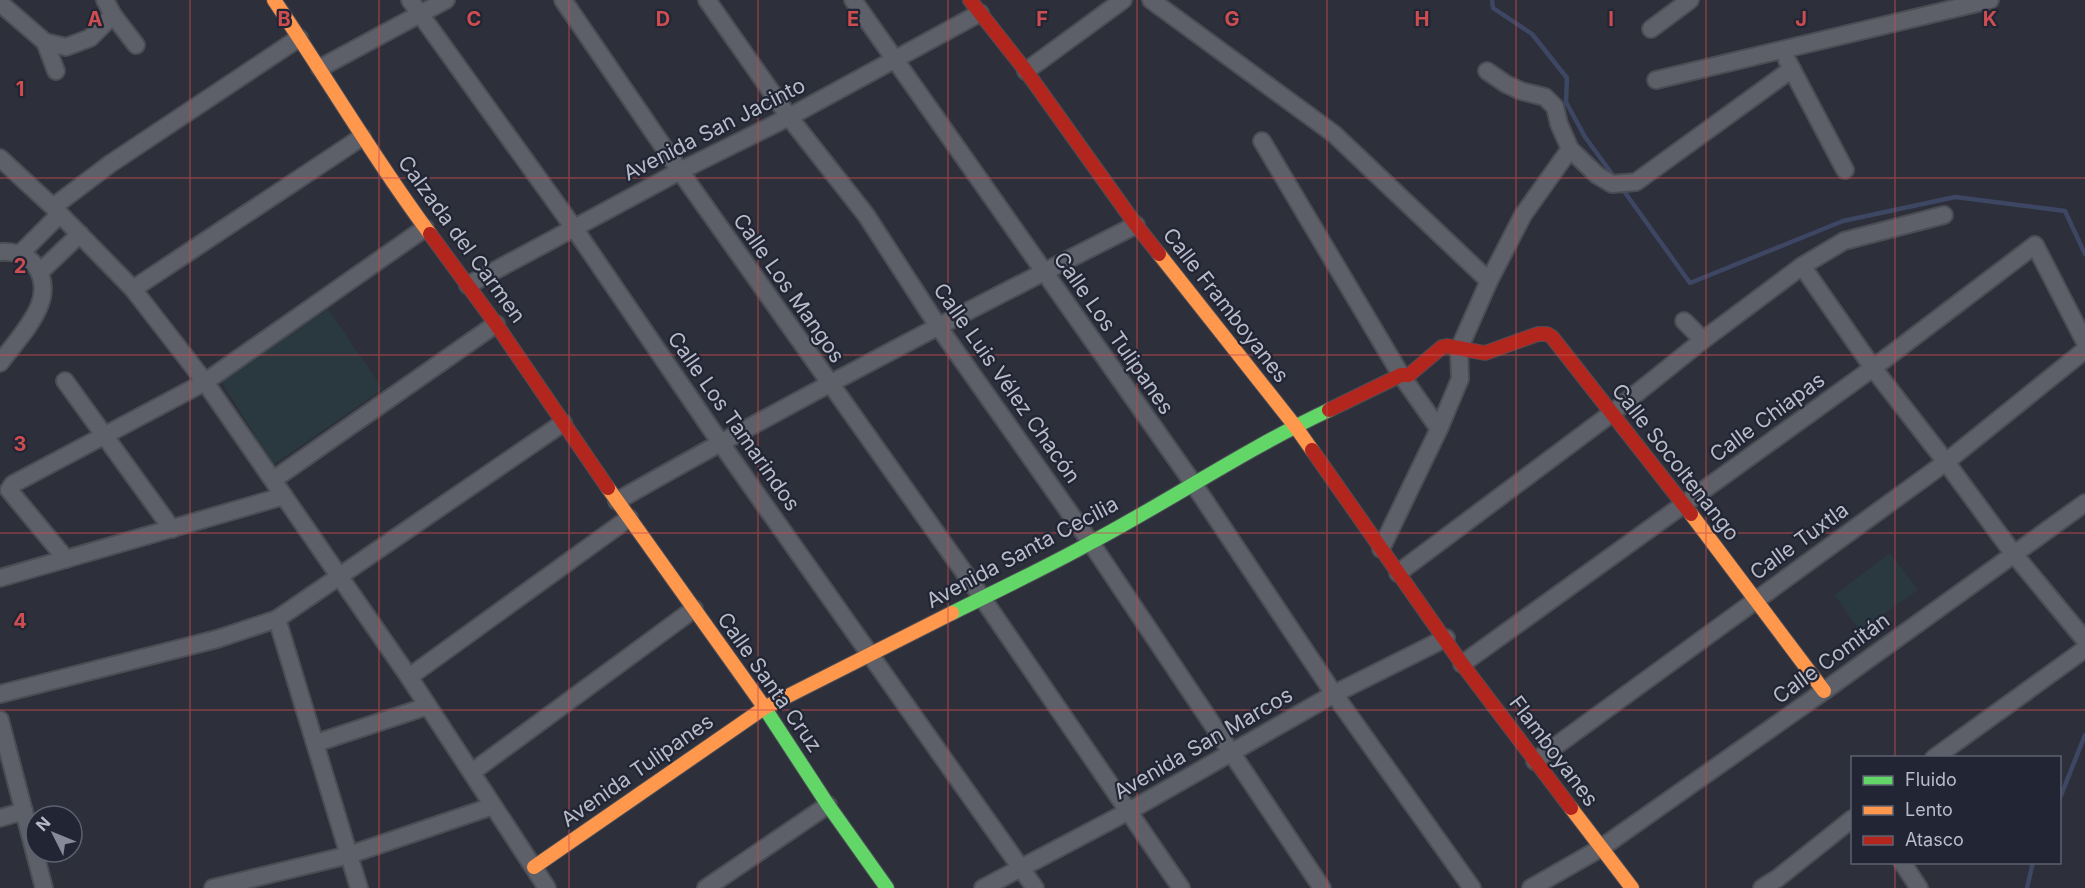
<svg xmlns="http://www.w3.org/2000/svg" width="2085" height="888" font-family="Inter,sans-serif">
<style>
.green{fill:#2a383f}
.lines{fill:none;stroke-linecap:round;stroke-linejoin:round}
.stream{stroke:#3d4662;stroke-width:4.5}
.street-casing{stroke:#4b4d54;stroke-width:20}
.fast-casing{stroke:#4b4d56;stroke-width:16}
.slow-casing{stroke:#4b4d56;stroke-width:16}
.jam-casing{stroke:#4b4d56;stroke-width:16}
.street{stroke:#5d6068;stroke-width:16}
.fast{stroke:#63d668;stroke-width:14}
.slow{stroke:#ff974d;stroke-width:14}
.jam{stroke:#b3261e;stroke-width:14}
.grid{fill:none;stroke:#ce4d50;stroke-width:1.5;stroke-opacity:0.55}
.labels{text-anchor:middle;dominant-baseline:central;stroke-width:4.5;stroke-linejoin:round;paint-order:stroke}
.street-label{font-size:21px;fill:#b8bcc9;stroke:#212534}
.grid-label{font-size:20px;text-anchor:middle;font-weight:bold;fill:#ce4d50;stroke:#212534;stroke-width:4.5;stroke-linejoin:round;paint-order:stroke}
</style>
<rect width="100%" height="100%" fill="#2d303a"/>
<!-- green -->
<g class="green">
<path d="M328,309L383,389L273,465L220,379Z"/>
<path d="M1890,553L1918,590L1860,631L1835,595Z"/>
</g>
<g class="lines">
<!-- stream -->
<g class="stream">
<path d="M1492,0L1493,8L1532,34L1567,78L1566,102L1585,137L1615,178"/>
<path d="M1621,187L1690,283L1843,221L1955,197L2065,211L2085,254"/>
<path d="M2060,798L2085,735"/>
<path d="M2027,888L2033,862"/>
</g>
<!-- street casing -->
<g class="street-casing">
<g id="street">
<path d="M105,0L113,15L136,45"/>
<path d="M410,0L574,228L720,442L1035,888"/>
<path d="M563,0L680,171L983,599L1181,888"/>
<path d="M707,0L789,117L866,215L938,326L1091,543L1322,888"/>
<path d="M853,0L1193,483L1334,694L1472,888"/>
<path d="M1151,0L1334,134L1489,281"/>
<path d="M0,3L45,42L56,71"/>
<path d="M1651,29L1690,0"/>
<path d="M45,42L66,47L90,38L113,15"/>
<path d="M1787,60L1845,170"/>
<path d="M320,68L446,0"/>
<path d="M1026,71L1123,0"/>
<path d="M1487,71L1506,84L1521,91L1545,97L1555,107L1559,124L1570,149"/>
<path d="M1656,80L1990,0"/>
<path d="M1262,141L1401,375L1439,429"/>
<path d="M0,158L53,207L133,289L205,382L409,677L547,888"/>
<path d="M53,207L110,164L299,38"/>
<path d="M0,252C12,251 26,254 34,264C61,298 20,335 0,363"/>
<path d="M20,254L60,214"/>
<path d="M1802,266L1873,368L1946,462L2013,553L2085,640"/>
<path d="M40,272L80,234"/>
<path d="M468,285L680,171L789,117L980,13"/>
<path d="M133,289L362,137"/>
<path d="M1684,321L1703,340"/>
<path d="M65,381L172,529"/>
<path d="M273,480L496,324"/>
<path d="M617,501C787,404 961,314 1136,225"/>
<path d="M1381,549L1439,429L1460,379L1459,349L1489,281L1523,215L1570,149L1597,175L1612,184L1636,182L1792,69"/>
<path d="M66,559L9,490L13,484L205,382L425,228"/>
<path d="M1398,573L1612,413L1703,340L1802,266L1844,241L1944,215"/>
<path d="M0,578L284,496"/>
<path d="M277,619L359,888"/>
<path d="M1462,664L1873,368L2035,245L2085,342"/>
<path d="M409,677L629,518"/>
<path d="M0,694L217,639L277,619L563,423"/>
<path d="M0,720L44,888"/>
<path d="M316,743L428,706"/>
<path d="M1934,758L2085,649"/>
<path d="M1535,761L1946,462L2085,350"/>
<path d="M472,772L694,609"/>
<path d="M0,818L24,811"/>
<path d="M1902,862L1919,888"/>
<path d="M213,888L349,855L493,806"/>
<path d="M706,888L828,805"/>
<path d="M983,888L1129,811L1334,694L1446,638"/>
<path d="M1531,888L1601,848L1824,691L2085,503"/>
<path d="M1762,888L1778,878L1852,819"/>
</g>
</g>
<!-- fast casing -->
<g class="fast-casing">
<g id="fast">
<path d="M952,613C998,590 1045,568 1090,543C1171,500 1246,449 1329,410"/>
<path d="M762,704L828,805L887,888"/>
</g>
</g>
<!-- slow casing -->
<g class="slow-casing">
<g id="slow">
<path d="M274,0C327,78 374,159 430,234"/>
<path d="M1159,254L1295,426L1312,450"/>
<path d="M608,488L762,704"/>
<path d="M1691,514L1824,691"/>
<path d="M1571,808L1632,888"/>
<path d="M534,867L764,708L952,613"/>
</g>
</g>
<!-- jam casing -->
<g class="jam-casing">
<g id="jam">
<path d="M970,0L1026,71L1136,225L1159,254"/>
<path d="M430,234L496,324L608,488"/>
<path d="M1329,410L1401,375H1409L1442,347L1447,346L1485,353L1538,334H1547L1552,337L1691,514"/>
<path d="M1312,450L1462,664L1571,808"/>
</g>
</g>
<!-- street -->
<use href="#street" class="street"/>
<!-- fast -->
<use href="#fast" class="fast"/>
<!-- slow -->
<use href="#slow" class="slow"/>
<!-- jam -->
<use href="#jam" class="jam"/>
</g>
<!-- grid -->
<path class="grid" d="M190,0V888M379,0V888M569,0V888M758,0V888M948,0V888M1137,0V888M1327,0V888M1516,0V888M1706,0V888M1895,0V758M0,178H2085M0,355H2085M0,533H2085M0,710H2085M1895,862V888"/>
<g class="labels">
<!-- street labels -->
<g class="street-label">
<text transform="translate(714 129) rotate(-27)">Avenida San Jacinto</text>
<text transform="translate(462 239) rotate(54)">Calzada del Carmen</text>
<text transform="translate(789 288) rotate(55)">Calle Los Mangos</text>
<text transform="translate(1226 305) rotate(52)">Calle Framboyanes</text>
<text transform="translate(1114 333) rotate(55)">Calle Los Tulipanes</text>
<text transform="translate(1007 383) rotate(55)">Calle Luis Vélez Chacón</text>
<text transform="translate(1767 417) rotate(-36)">Calle Chiapas</text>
<text transform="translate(734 421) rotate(55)">Calle Los Tamarindos</text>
<text transform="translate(1676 462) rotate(52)">Calle Socoltenango</text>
<text transform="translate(1799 541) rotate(-36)">Calle Tuxtla</text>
<text transform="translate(1022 552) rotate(-28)">Avenida Santa Cecilia</text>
<text transform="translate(1831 658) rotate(-36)">Calle Comitán</text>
<text transform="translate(770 682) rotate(55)">Calle Santa Cruz</text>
<text transform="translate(1203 743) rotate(-30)">Avenida San Marcos</text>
<text transform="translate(1554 751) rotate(53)">Flamboyanes</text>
<text transform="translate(637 770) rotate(-35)">Avenida Tulipanes</text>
</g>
</g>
<g class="grid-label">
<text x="95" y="26">A</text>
<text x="284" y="26">B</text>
<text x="474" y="26">C</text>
<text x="663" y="26">D</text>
<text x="853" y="26">E</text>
<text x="1042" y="26">F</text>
<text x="1232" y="26">G</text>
<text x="1422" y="26">H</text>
<text x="1611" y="26">I</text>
<text x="1801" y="26">J</text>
<text x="1990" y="26">K</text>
<text x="20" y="96">1</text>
<text x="20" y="273">2</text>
<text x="20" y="451">3</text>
<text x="20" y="628">4</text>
</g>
<!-- legend -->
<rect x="1851" y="756" width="210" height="108" fill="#212534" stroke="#5d6170" stroke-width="1.5"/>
<rect x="1863" y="776" width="30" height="9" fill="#63d668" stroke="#5d6170" stroke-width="1.5"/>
<text x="1905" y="786" font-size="18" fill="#b8bcc9">Fluido</text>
<rect x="1863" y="806" width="30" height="9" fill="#ff974d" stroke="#5d6170" stroke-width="1.5"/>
<text x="1905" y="816" font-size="18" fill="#b8bcc9">Lento</text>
<rect x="1863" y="836" width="30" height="9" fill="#b3261e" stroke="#5d6170" stroke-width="1.5"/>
<text x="1905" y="846" font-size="18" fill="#b8bcc9">Atasco</text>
<!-- north arrow -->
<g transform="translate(54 834) rotate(313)"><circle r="28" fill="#212534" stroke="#5d6170" stroke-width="1.5"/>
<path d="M0-4.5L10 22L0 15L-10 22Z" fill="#878b97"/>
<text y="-9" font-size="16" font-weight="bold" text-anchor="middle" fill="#b8bcc9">N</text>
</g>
</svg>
